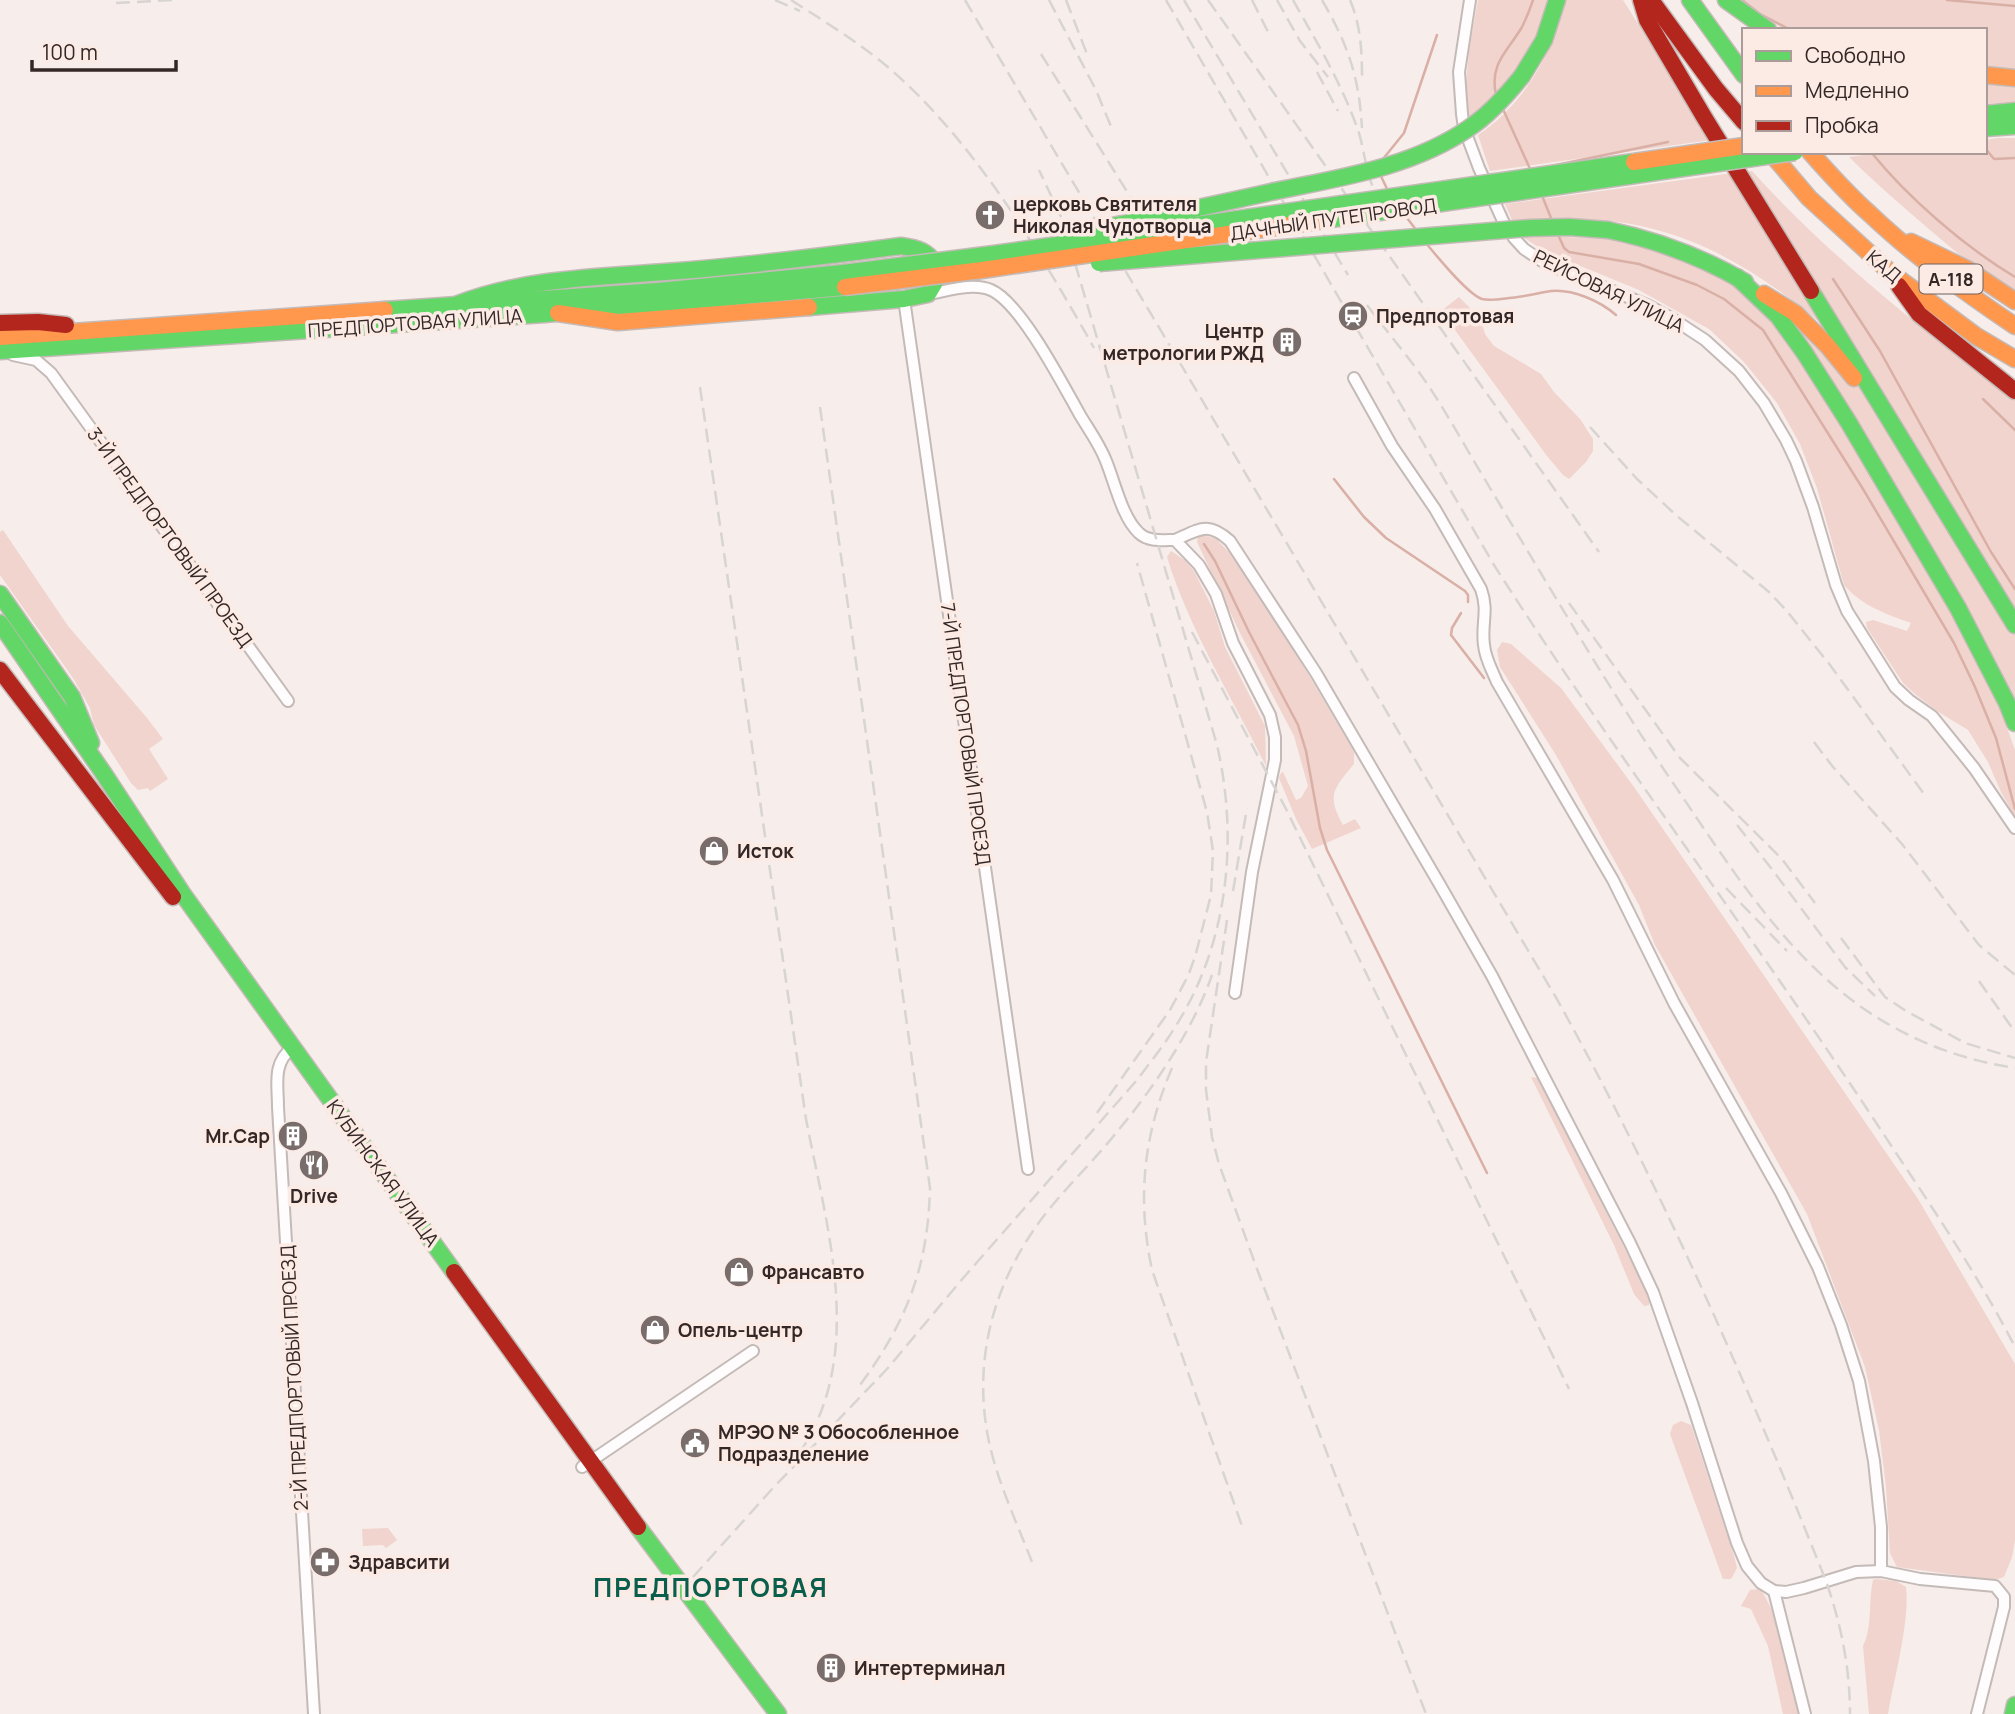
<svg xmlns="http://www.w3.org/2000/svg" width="2015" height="1714" font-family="Manrope,sans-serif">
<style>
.green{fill:#f0d4cd}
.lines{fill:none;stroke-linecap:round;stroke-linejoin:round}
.stream{stroke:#d9afa6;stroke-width:2.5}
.street-casing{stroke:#c4bab7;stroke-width:14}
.fast-casing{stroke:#c4bab7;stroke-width:19}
.slow-casing{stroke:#c4bab7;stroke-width:19}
.jam-casing{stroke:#c4bab7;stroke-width:19}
.street{stroke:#fefcfc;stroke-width:10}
.fast{stroke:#63d668;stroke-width:16}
.slow{stroke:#ff974d;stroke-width:16}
.jam{stroke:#b3261e;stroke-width:16}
.rail{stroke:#d7d4d2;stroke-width:2.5;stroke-dasharray:14 7;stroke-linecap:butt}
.fast-bridge-casing{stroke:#c4bab7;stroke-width:19;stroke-linecap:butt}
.slow-bridge-casing{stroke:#c4bab7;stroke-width:19;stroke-linecap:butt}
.fast-bridge{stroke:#63d668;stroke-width:16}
.slow-bridge{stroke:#ff974d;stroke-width:16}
.labels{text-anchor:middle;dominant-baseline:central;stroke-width:7;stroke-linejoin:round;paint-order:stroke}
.shield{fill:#fceae5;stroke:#70625f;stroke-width:2}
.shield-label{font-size:18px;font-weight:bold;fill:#342826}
.poi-label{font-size:19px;font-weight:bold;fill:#342826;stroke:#fceae5;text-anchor:start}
.street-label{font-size:19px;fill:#342826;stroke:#fceae5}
.district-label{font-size:26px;font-weight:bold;letter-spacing:2px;fill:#095e4c;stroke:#fceae5}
</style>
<rect width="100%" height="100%" fill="#f7edea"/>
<!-- green -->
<g class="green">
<path d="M1478,0H1552L1540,39L1504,92L1469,121L1465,94L1469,51Z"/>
<path d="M1564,0H1623L1711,140L1490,171L1478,135C1523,105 1554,53 1564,0Z"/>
<path d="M1739,0H2015V70L1985,66V30H1787L1762,18Z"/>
<path d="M1985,81L2015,85V102L1985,104Z"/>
<path d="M1998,138H2015V297L2004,292C1952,248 1898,205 1849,157L1886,152H1985V140Z"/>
<path d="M1752,171C1831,258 1922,329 2015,401V608L1993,575L1973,539L1933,478L1877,381L1745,172Z"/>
<path d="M1733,173L1823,325C1768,279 1708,239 1636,225C1595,217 1553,219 1512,220L1505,204Z"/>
<path d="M1531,236L1598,238L1608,236L1675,254L1731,282L1760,303L1799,351L1961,626L1998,703L2015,750V817L2001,792L1988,762L1968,730L1937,711L1915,694L1903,683L1867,628L1866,622L1873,620L1907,631L1911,623C1886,614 1862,606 1844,585L1817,488L1800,444L1777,403L1744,362L1709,329L1639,290L1546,252L1523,237Z"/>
<path d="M1459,297L1481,319L1485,334L1494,346L1541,374L1554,392L1580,419L1593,439V451L1586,462L1569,479L1563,475L1547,456L1441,311Z"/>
<path d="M1791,318L1834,357L1860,388L1892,434L2003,620L2015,635V710L1945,576L1827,373L1798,332Z"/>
<path d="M3,530L68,626L147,718L163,739L149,749L168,779L150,791L148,788L138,790L131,783L94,725L90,708L73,678L0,575V532Z"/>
<path d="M1203,535L1216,539L1230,553L1268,607L1349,743L1354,752V764C1334,788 1326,795 1343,825L1355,819L1361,828L1312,849L1296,819L1279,778L1281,773L1283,772L1296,800L1301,798L1308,786L1294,736L1240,633L1197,542L1198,536Z"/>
<path d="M1171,551L1186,561L1194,571L1214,611L1225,647L1265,726L1266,766C1232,697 1190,631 1167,557Z"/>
<path d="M1502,642L1511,644L1561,688L1634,787L1918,1199L2015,1364V1540L2012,1557L2004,1577L1994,1580L1897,1567L1890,1553L1886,1487L1879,1430L1865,1367L1807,1214L1655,945L1639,905L1556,755L1500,667L1497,650Z"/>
<path d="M1531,1077L1537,1078L1547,1095L1639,1277L1649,1299V1305L1644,1306L1634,1294L1614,1245Z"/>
<path d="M1681,1421L1691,1425L1734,1556L1737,1568L1731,1579H1723L1670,1434L1673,1425Z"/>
<path d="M388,1528L397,1540L386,1548L383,1545L363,1546L362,1529Z"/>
<path d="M1876,1579L1896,1581L1906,1587C1910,1622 1894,1678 1888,1714H1869L1863,1646C1873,1626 1868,1602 1873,1580Z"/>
<path d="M1760,1589C1780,1615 1791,1681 1798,1714H1783L1768,1646L1751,1609L1741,1606L1750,1590Z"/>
</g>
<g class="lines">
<!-- stream -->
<g class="stream">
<path d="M1742,0L1760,14L1791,30"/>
<path d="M1947,0L2015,6"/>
<path d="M1496,95C1489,63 1508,51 1522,27C1526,19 1530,9 1533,0"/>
<path d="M1502,107L1531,171"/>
<path d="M1985,148L1994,159L2015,158"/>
<path d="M1871,152C1908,198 1965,247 2015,277"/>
<path d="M1383,159L1404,133L1437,35"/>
<path d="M1551,166L1668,142"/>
<path d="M1379,172L1388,191"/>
<path d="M1541,193L1553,223"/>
<path d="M1404,214L1417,231"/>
<path d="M1557,232L1564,248L1569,252L1639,264L1697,285L1724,299L1763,330L1863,489L1954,643L1975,687L1996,738L2015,809"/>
<path d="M1425,242C1436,255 1467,294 1482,299C1490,301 1501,299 1509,298C1523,297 1538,293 1551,291C1573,289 1600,301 1616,315"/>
<path d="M1833,279L1880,351L1991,552L2015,589"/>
<path d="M1983,399L2015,430"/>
<path d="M1334,479L1364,517L1386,538L1465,591L1468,595V602"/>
<path d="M1204,544L1215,561L1249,632L1298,725L1306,751L1320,828L1327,850L1487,1173"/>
<path d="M1461,613L1452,628L1451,635L1484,678"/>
</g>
<!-- street casing -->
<g class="street-casing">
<g id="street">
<path d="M1470,0L1459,72L1462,114L1464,128L1479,168L1503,221L1514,238L1524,249L1545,263L1647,305L1673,319L1705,340L1739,371L1764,403L1786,440L1796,461L1813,507L1836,585L1847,611L1895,687L1909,700L1932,716L1974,768L2015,828"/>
<path d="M928,294C947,291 973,282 991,290C1021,303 1063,385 1080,415C1089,430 1100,445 1106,461C1115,483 1122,517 1139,533C1148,542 1163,540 1175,540L1199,565L1216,594L1233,643L1270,715L1275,737V760L1252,872L1235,993"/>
<path d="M904,299L1028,1169"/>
<path d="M13,355L36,360L51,373L288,701"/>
<path d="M1354,378L1392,446L1435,509L1481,589C1489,612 1481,623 1484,645C1485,658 1492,670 1497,682L1613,880L1674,1003L1781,1193L1818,1267L1841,1325L1859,1381L1874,1461L1881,1527V1571"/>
<path d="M1175,540C1200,529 1208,521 1230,541L1316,673L1440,885L1492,976L1630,1243L1653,1292L1692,1403L1737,1543L1747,1566L1761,1583L1774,1591L1786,1592L1804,1588L1856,1572L1881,1571L1920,1579L1995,1586L2004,1597V1607L1977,1714"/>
<path d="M293,1047C272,1063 278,1084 278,1107L314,1714"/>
<path d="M582,1467L753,1351"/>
<path d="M1774,1591L1805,1714"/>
</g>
</g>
<!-- fast casing -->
<g class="fast-casing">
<g id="fast">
<path d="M1690,0L1744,75"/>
<path d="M1726,0L1768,30"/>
<path d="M1522,76L1544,40L1557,0"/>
<path d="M1985,114L2015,111"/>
<path d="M1985,128L2015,126"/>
<path d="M1608,230C1657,240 1702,257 1745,282"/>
<path d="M1737,277L1778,316L1804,352L1849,423L1958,608L2007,703L2015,723"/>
<path d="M1811,291L2015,625"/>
<path d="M458,304C528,277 605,277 679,271C753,265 827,256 901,246C916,248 930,251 936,267L934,284L928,294L904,299L809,307"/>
<path d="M385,310L658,291L843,273"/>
<path d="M0,351L545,314L845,287"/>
<path d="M0,594L72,697L91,743"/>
<path d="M0,623L104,774L182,893L454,1272"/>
<path d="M638,1527L778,1714"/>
<path d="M2013,1714L2015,1705"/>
</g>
</g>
<!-- slow casing -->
<g class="slow-casing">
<g id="slow">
<path d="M1985,75L2015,78"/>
<path d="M1770,152L1809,198L1891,273L1976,336L2015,359"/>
<path d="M1810,152C1829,173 1848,195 1870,214C1914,256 1965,292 2015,326"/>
<path d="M1911,242L1967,269L2015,301"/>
<path d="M1764,294L1795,313L1827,345L1854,378"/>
<path d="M558,313L618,322L809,307"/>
<path d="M0,337L385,310"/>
</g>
</g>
<!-- jam casing -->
<g class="jam-casing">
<g id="jam">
<path d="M1641,0L1647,20L1704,117L1811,291"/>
<path d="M1651,0L1716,89L1744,122"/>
<path d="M1899,286L1919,314L2015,391"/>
<path d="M0,323L38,322L66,325"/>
<path d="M0,670L173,897"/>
<path d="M454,1272L638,1527"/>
</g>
</g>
<!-- street -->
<use href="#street" class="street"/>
<!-- fast -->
<use href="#fast" class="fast"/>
<!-- slow -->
<use href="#slow" class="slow"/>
<!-- jam -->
<use href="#jam" class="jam"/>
<!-- rail -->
<g class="rail">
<path d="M775,0L800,11"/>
<path d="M791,0C822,20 855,40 883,63C971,136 1039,250 1094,348"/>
<path d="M965,0L1558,1001C1661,1187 1747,1383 1826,1581C1841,1624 1850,1668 1850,1714"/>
<path d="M1049,0L1096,90L1112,129"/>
<path d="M1066,0L1087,54"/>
<path d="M1166,0L1494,565C1614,753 1750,932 1873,1118C1922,1193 1974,1267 2015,1347"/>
<path d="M1184,0L1348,275"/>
<path d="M1208,0L1599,552"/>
<path d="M1252,0L1269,34"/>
<path d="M1277,0L1300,41L1328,77"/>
<path d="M1293,0C1315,39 1339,79 1355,122C1367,151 1363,176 1382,204"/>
<path d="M1322,0C1348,45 1359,76 1362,128"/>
<path d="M1350,0C1361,26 1362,52 1362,79"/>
<path d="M116,3L174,0"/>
<path d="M1041,54L1158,241"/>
<path d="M1317,72L1338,111"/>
<path d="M1367,305C1387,332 1409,357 1428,385C1451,420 1471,457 1493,493C1551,590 1608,687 1671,780C1721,853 1770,933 1839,990C1890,1032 1949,1058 2015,1068"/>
<path d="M700,387L806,1119C826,1225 866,1350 802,1449"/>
<path d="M820,407L930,1188C928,1267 907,1321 860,1385"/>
<path d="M1590,427L1637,479L1677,516L1769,592L1786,610L1830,665L1924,794"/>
<path d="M1569,603L1680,758L1782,859L1815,903"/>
<path d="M1192,632L1286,809L1569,1389"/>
<path d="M1814,742L1833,767L1902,844L1979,945L2015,975"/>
<path d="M1737,825L1771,868L1845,967L1875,996"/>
<path d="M1726,888L1787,951"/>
<path d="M1233,891L1247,808"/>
<path d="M1227,920L1206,1062V1090L1212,1137L1219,1164L1257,1269L1426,1714"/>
<path d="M1841,938L1885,997L1906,1011L1965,1043L2015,1058"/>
<path d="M1979,981L2015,1032"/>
<path d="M1172,1068C1143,1136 1137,1199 1152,1270L1242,1526"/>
<path d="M1097,1113L1170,1010L1188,976L1195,957L1211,895L1213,851L1207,812L1137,563"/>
<path d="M1032,1562C1017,1523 998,1483 989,1442C972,1361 993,1283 1043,1217C1065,1188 1093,1162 1116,1133C1153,1089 1193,1030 1212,975"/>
<path d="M693,1577L773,1488L887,1369L964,1277L1137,1080C1152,1060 1168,1040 1180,1019C1229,937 1238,836 1217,745L1062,219L1039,170"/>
</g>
<!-- fast-bridge casing -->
<g class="fast-bridge-casing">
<g id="fast-bridge">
<path d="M1324,220L1795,152"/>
<path d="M1098,229C1156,217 1213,205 1271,192C1338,178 1411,168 1469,128C1490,114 1506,96 1522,76"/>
<path d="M1099,263L1530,228L1569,227L1608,230"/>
<path d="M843,273L994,254L1634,162"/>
</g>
</g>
<!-- slow-bridge casing -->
<g class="slow-bridge-casing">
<g id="slow-bridge">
<path d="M1634,162L1744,146"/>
<path d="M845,287L982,270L1324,220"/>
</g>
</g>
<!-- fast-bridge -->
<use href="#fast-bridge" class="fast-bridge"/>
<!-- slow-bridge -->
<use href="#slow-bridge" class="slow-bridge"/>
</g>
<!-- icons -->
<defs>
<g id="church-disc" transform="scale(1.575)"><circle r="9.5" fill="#786d6b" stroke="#fceae5"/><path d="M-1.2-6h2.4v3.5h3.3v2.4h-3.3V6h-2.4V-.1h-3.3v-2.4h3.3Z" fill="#fff"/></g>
<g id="station-disc" transform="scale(1.575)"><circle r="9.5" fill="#786d6b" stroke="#fceae5"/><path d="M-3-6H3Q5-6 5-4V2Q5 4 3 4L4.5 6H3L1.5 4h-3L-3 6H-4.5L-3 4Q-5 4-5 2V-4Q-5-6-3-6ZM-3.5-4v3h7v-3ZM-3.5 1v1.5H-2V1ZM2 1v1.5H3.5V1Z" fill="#fff"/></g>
<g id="building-disc" transform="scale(1.575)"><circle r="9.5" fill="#786d6b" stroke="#fceae5"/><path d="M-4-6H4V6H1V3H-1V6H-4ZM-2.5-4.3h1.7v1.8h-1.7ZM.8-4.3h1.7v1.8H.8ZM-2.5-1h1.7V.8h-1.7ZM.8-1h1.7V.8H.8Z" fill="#fff"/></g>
<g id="shop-disc" transform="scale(1.575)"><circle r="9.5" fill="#786d6b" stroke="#fceae5"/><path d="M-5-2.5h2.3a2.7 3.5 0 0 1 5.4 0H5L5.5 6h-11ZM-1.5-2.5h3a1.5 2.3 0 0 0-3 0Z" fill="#fff"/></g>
<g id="restaurant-disc" transform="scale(1.575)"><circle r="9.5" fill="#786d6b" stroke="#fceae5"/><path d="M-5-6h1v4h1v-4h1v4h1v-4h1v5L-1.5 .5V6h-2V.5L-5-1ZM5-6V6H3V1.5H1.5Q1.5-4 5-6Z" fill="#fff"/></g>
<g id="civic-disc" transform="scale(1.575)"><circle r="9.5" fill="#786d6b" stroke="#fceae5"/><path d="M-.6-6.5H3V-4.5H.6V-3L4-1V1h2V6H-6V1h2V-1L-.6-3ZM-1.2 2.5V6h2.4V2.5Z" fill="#fff"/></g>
<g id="pharmacy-disc" transform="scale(1.575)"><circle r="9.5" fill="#786d6b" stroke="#fceae5"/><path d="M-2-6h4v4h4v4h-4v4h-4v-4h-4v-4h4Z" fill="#fff"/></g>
</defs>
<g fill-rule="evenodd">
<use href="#church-disc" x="990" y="215"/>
<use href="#station-disc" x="1353" y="316"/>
<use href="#building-disc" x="1287" y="342"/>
<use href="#shop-disc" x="714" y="851"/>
<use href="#building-disc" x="293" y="1136"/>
<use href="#restaurant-disc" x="314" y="1165"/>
<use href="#shop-disc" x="739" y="1272"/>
<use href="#shop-disc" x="655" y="1330"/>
<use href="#civic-disc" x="695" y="1443"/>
<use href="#pharmacy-disc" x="325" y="1562"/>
<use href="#building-disc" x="831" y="1668"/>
</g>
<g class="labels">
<!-- shield labels -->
<rect class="shield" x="1919.5" y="264.5" width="63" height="29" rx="5"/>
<g class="shield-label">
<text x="1951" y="279">А-118</text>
</g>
<!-- poi labels -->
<g class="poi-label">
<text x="1013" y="204">церковь Святителя<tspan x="1013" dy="22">Николая Чудотворца</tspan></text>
<text x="1376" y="316">Предпортовая</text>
<text x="1264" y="331" text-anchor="end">Центр<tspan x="1264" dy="22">метрологии РЖД</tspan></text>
<text x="737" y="851">Исток</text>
<text x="270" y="1136" text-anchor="end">Mr.Cap</text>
<text x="314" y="1196" text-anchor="middle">Drive</text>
<text x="762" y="1272">Франсавто</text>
<text x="678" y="1330">Опель-центр</text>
<text x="718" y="1432">МРЭО № 3 Обособленное<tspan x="718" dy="22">Подразделение</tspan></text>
<text x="348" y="1562">Здравсити</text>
<text x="854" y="1668">Интертерминал</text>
</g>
<!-- street labels -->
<g class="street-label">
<text transform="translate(1333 219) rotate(-8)">ДАЧНЫЙ ПУТЕПРОВОД</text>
<text transform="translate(1884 266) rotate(40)">КАД</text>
<text transform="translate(1609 291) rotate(26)">РЕЙСОВАЯ УЛИЦА</text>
<text transform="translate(415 323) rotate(-4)">ПРЕДПОРТОВАЯ УЛИЦА</text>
<text transform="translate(170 537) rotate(54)">3-Й ПРЕДПОРТОВЫЙ ПРОЕЗД</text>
<text transform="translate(966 734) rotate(82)">7-Й ПРЕДПОРТОВЫЙ ПРОЕЗД</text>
<text transform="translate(383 1173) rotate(54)">КУБИНСКАЯ УЛИЦА</text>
<text transform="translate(294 1378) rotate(-93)">2-Й ПРЕДПОРТОВЫЙ ПРОЕЗД</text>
</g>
<!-- district labels -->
<g class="district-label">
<text x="711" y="1587">ПРЕДПОРТОВАЯ</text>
</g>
</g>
<!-- legend -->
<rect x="1742" y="28" width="245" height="126" fill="#fceae5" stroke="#ac9c99" stroke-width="2"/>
<rect x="1756" y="51" width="35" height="10" fill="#63d668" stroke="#ac9c99" stroke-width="2"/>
<text x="1805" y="63" font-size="21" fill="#342826">Свободно</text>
<rect x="1756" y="86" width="35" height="10" fill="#ff974d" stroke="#ac9c99" stroke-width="2"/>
<text x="1805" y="98" font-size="21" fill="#342826">Медленно</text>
<rect x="1756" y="121" width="35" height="10" fill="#b3261e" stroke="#ac9c99" stroke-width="2"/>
<text x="1805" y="133" font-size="21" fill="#342826">Пробка</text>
<!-- scale -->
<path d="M32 60v10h144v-10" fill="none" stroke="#342826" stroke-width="3.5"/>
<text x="42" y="60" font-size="21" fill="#342826" stroke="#fceae5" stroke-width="5" paint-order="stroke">100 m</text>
</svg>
